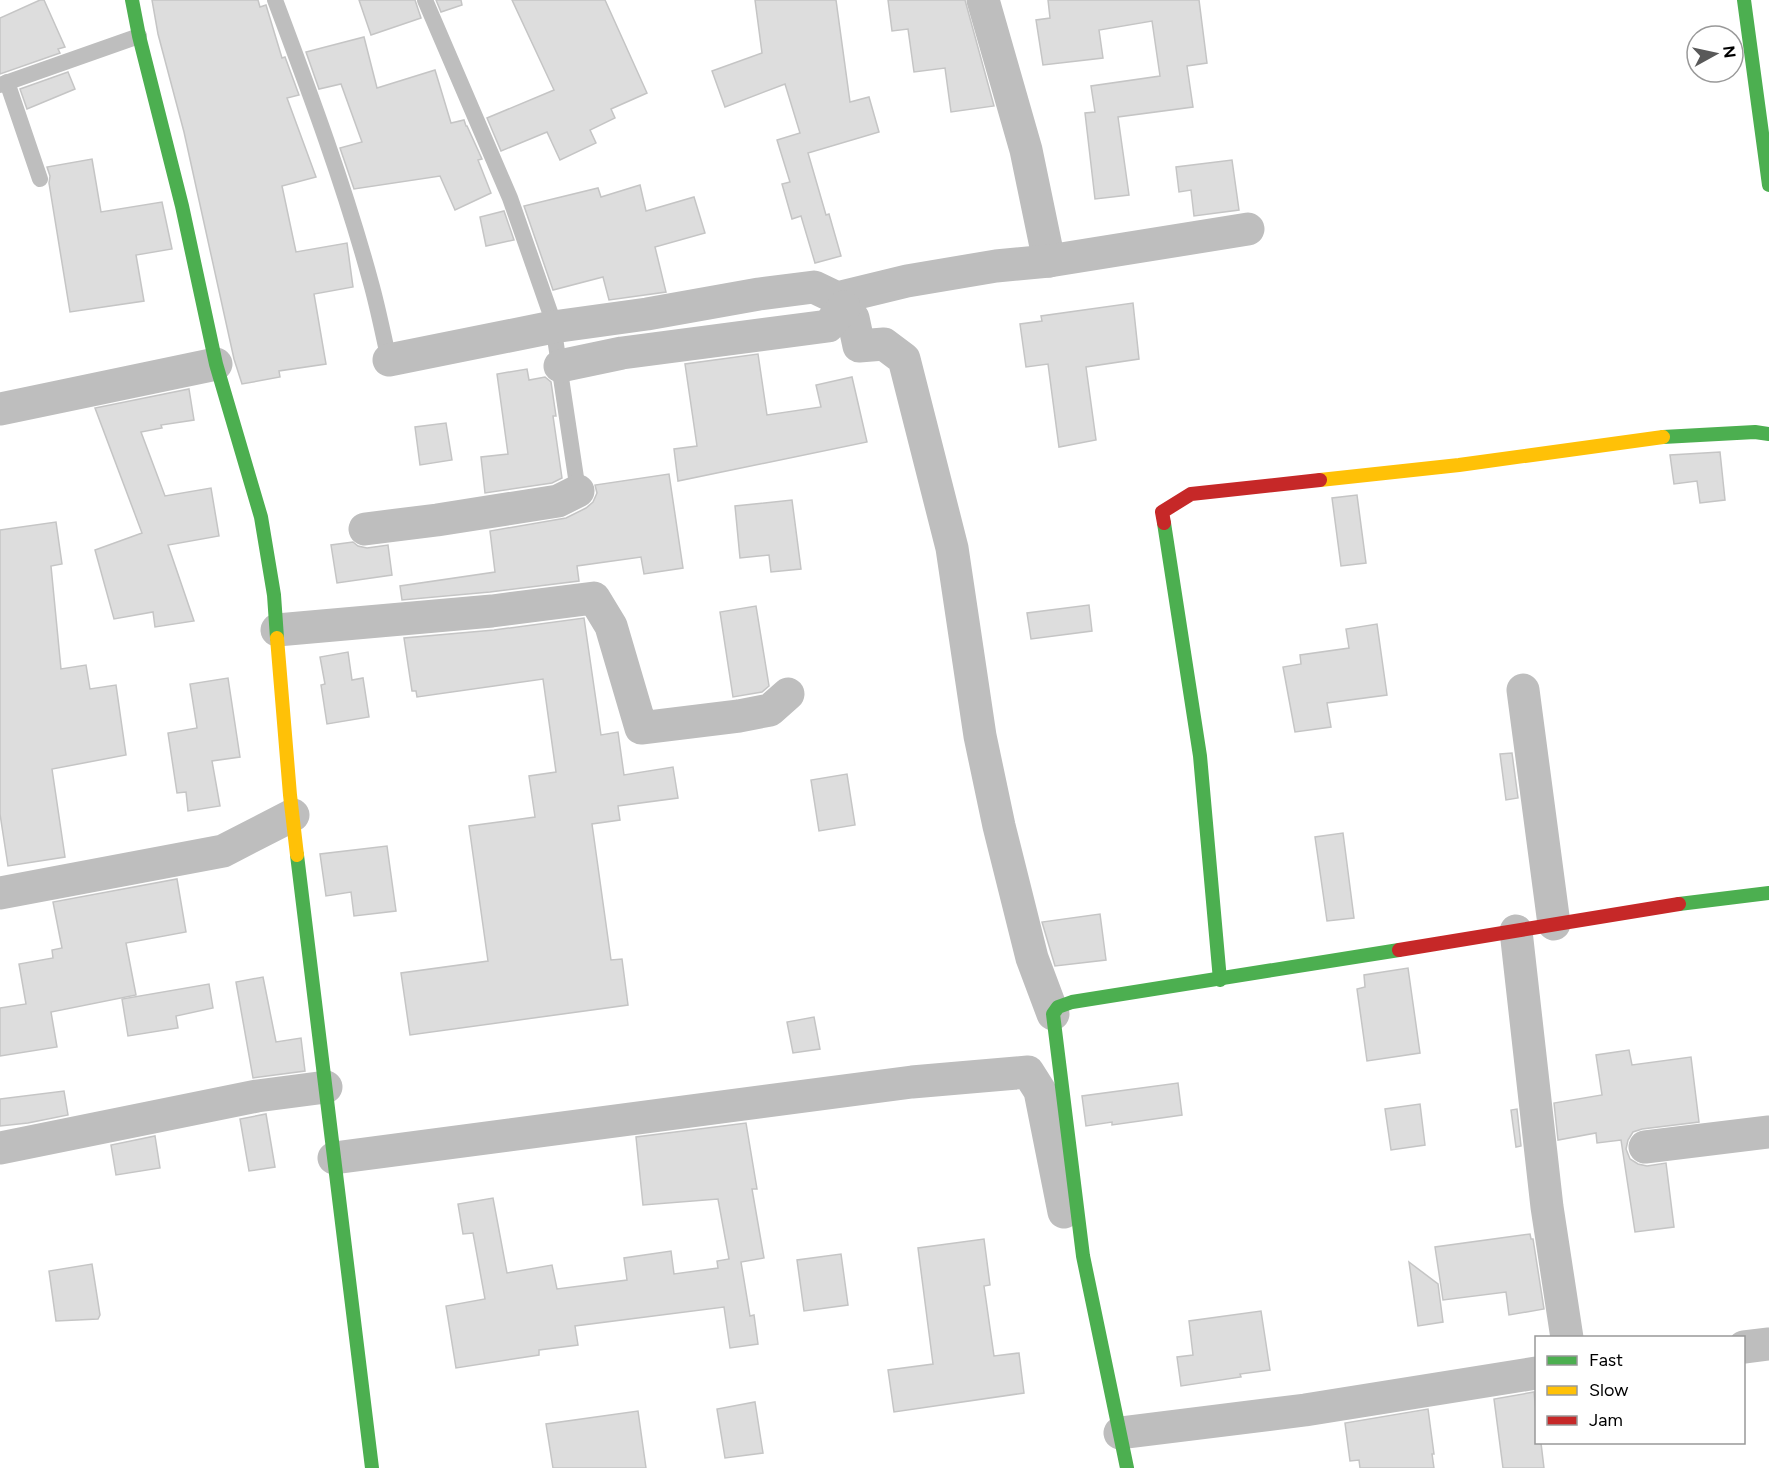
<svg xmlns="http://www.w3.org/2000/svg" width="1769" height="1468" font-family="Figtree,sans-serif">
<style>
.building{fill:#ddd;stroke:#c5c5c5;stroke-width:1.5}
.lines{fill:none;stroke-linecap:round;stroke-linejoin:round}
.lane{stroke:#bebebe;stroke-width:16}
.street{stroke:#bebebe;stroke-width:33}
.fast{stroke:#4caf50;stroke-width:14}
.slow{stroke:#ffc107;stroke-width:14}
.jam{stroke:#c62828;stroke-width:14}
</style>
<rect width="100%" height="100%" fill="#fff"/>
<!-- building -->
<g class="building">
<path d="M40,0H44L65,47L58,49L60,53L0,74V18Z"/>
<path d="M152,0H258L260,7L266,5L282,58L285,57L299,95L287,98L316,177L282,186L296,252L347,243L353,287L314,294L326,364L279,371L280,377L242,384L234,359L184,132L158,34Z"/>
<path d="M359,0H415L421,18L371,35Z"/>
<path d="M436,0H461L462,5L441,12Z"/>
<path d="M512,0H605L647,93L611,109L615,118L590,130L596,143L560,160L547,132L501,151L487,118L554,90Z"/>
<path d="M755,0H836L850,102L869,97L879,132L808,153L826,215L829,214L841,256L815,263L801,216L792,219L782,184L790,182L777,140L800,133L785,84L725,107L712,71L762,53Z"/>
<path d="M888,0H965L994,106L951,112L945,68L914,72L908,29L892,31Z"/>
<path d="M1048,0H1199L1207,63L1187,66L1193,107L1118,117L1129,195L1095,199L1085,113L1095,112L1091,86L1160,76L1152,21L1099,30L1103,58L1043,65L1036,20L1050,18Z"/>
<path d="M364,37L377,88L435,70L451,123L464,120L466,126H467L482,159L478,160L491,193L455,210L440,176L354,189L340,148L362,142L341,84L319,89L306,52Z"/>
<path d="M68,72L75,89L27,109L20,89Z"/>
<path d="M92,159L101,212L162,202L172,249L136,255L144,301L70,312L49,183L50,176L47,167Z"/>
<path d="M1232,160L1239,210L1194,216L1191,190L1179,192L1176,167Z"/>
<path d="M640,185L646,211L694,197L705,233L655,247L666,292L609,300L603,277L553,290L524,206L598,188L601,197Z"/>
<path d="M504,211L514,240L486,246L480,217Z"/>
<path d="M1133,303L1139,359L1086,367L1096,440L1059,447L1048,364L1026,367L1020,324L1042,321L1041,316Z"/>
<path d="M758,354L767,415L821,407L816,385L852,377L867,442L678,481L674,449L697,446L685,364Z"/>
<path d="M527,369L529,380L545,377L551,382L556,416H553L562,478L552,483L485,493L481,457L508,454L497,374Z"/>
<path d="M189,389L194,420L161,425L162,428L141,432L165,496L211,488L219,536L168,545L194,621L155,627L153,612L114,619L95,550L142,533L95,408Z"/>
<path d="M446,423L452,460L420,465L415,427Z"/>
<path d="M1720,452L1725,500L1700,503L1697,481L1674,484L1670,455Z"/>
<path d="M669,474L683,568L644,574L641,557L577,566L579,581L490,592L402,600L400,586L495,572L490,531L566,518L586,508L593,502L597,493L595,485Z"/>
<path d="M1357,495L1366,563L1341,566L1332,498Z"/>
<path d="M792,500L801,569L771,572L769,555L740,558L735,506Z"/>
<path d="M56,522L62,564L51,566L61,669L86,665L90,689L116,685L126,755L52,769L65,857L8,866L0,814V530Z"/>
<path d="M353,542L358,546L367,548L388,545L392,575L337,583L331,545Z"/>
<path d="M1089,605L1092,631L1031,639L1027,613Z"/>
<path d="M756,606L769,686L762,692L733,697L720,612Z"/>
<path d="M584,618L601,735L618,732L624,775L673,767L678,798L618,806L620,820L592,824L611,960L622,959L628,1005L410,1035L401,973L488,961L469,826L535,817L529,776L556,772L543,679L417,697L416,691H412L404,638L494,630Z"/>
<path d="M1377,624L1387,695L1327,703L1331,727L1295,732L1283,667L1301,664L1300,655L1349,648L1346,629Z"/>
<path d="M348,652L352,680L363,678L369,717L327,724L321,685L325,684L320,657Z"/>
<path d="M228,678L240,757L212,761L220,806L188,811L186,792L177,793L168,733L197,728L190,684Z"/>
<path d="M1512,753L1518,798L1506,800L1500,754Z"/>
<path d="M847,774L855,825L819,831L811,780Z"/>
<path d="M1343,833L1354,918L1327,921L1315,837Z"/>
<path d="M387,846L396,911L354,916L351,892L326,896L320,854Z"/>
<path d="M177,879L186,932L126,943L136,995L51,1012L57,1047L0,1056V1008L26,1004L19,964L53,958L52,950L62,948L53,902Z"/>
<path d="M1100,914L1106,960L1055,966L1042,922Z"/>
<path d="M1408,968L1420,1053L1367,1061L1357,989L1365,987L1364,975Z"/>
<path d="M263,977L276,1042L301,1038L305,1071L253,1078L236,982Z"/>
<path d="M209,984L213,1008L176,1016L178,1028L128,1036L122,999Z"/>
<path d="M814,1017L820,1049L793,1053L787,1022Z"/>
<path d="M1629,1050L1632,1065L1691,1057L1699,1122L1642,1129L1633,1132L1628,1140L1626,1149L1630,1159L1638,1164L1647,1166L1666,1163L1674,1227L1635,1232L1621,1140L1597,1143L1596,1133L1558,1140L1554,1103L1602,1095L1596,1055Z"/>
<path d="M1178,1083L1182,1115L1112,1125V1122L1086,1126L1082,1096Z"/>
<path d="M64,1091L68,1115L28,1123L0,1126V1099Z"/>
<path d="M1420,1104L1425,1145L1391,1150L1385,1109Z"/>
<path d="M1517,1109L1521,1146L1516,1147L1511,1110Z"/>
<path d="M266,1114L275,1167L249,1171L240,1119Z"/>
<path d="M746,1123L757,1189H752L764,1258L741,1262L750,1316L754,1315L758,1344L730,1348L724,1307L575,1326L578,1345L539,1350V1355L456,1368L446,1306L485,1299L473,1233L463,1234L458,1204L493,1198L507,1273L552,1265L557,1289L627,1280L624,1258L671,1251L674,1274L718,1268L717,1261L729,1259L718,1199L643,1205L636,1137Z"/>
<path d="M155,1136L160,1168L116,1175L111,1145Z"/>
<path d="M1530,1234L1531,1239H1533L1544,1309L1509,1315L1506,1292L1443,1300L1435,1247Z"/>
<path d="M984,1239L990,1285L984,1286L994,1356L1019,1353L1024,1393L894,1412L888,1370L933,1364L918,1248Z"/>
<path d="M841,1254L848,1305L804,1311L797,1260Z"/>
<path d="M1409,1262L1438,1284L1443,1322L1418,1326Z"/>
<path d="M92,1264L100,1315L98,1319L56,1321L49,1271Z"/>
<path d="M1261,1311L1270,1370L1240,1374L1241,1377L1181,1386L1177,1357L1193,1355L1189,1321Z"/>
<path d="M1534,1392L1536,1413V1443H1541L1544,1468H1503L1494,1399Z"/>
<path d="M755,1402L763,1453L725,1458L717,1409Z"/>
<path d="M1428,1409L1434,1454H1432L1434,1468H1360L1359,1460L1350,1461L1345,1423Z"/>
<path d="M638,1411L646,1468H553L546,1424Z"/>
</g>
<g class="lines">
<!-- lane -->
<g class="lane">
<path d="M275,0C310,93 345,187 371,283C378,308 383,334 389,360"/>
<path d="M425,0L510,198L552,318L578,491"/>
<path d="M7,82L40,179"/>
<path d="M0,85L139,36"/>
</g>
<!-- street -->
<g class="street">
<path d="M983,0L1026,150L1049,261"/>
<path d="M837,298L853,318L859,346L884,344L904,359L952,548L980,736L999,826L1032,958L1053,1014"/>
<path d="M389,360L553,327L647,314L759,294L814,287L837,298L907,281L996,266L1049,261L1248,229"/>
<path d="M560,366L622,353L828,326L844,307"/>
<path d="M0,409L216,364"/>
<path d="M365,529L437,520L558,501L578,491"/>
<path d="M277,630L492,611L594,598L611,626L641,728L739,716L770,710L788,694"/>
<path d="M1523,690L1554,924"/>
<path d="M0,893L223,851L293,815"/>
<path d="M1516,931L1547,1207L1567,1338"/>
<path d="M1645,1147L1769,1132"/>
<path d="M0,1148L257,1096L326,1087"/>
<path d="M334,1158L912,1082L1028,1072L1040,1091L1064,1212"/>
<path d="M1744,1347L1769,1344"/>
<path d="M1120,1433L1305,1410L1536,1373"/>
</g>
<!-- fast -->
<g class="fast">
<path d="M132,0L139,36L182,206L216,364L261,517L274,595L277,638"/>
<path d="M1744,0L1769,185"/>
<path d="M1663,437L1755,432L1769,434"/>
<path d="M1164,523L1200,756L1220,980"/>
<path d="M297,855L372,1468"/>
<path d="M1679,904L1769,893"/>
<path d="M1127,1468L1083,1256L1053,1014L1058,1007L1072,1002L1399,950"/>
</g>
<!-- slow -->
<g class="slow">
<path d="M1320,480L1459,465L1663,437"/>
<path d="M277,638L290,795L297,855"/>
</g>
<!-- jam -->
<g class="jam">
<path d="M1164,523L1162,512L1191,494L1320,480"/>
<path d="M1399,950L1679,904"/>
</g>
</g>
<!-- legend -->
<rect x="1535" y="1336" width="210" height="108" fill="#ffffff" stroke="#999999" stroke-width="1.5"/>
<rect x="1547" y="1356" width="30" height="9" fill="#4caf50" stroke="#999999" stroke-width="1.5"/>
<text x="1589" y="1366" font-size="18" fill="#000000">Fast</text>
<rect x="1547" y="1386" width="30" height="9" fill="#ffc107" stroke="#999999" stroke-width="1.5"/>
<text x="1589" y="1396" font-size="18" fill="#000000">Slow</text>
<rect x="1547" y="1416" width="30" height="9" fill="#c62828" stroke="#999999" stroke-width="1.5"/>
<text x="1589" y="1426" font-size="18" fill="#000000">Jam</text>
<!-- north arrow -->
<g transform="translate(1715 54) rotate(82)"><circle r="28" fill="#ffffff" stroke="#999999" stroke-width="1.5"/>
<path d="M0-4.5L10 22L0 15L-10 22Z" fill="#595959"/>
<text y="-9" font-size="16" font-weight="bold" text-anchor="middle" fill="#000000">N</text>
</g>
</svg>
